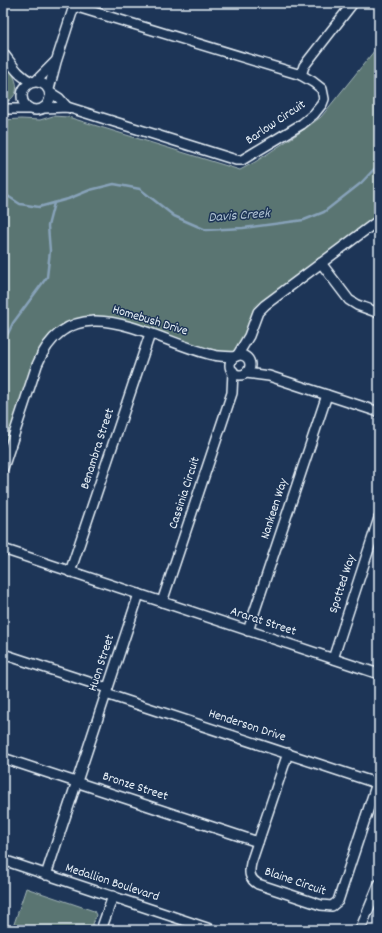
<svg xmlns="http://www.w3.org/2000/svg" width="382" height="933" font-family="Dekko,sans-serif">
<style>
.green{fill:#5a7572;stroke:#a1b3b5}
.lines{fill:none;stroke-linecap:round;stroke-linejoin:round}
.stream{stroke:#87a2b9;stroke-width:2.5}
.minor-casing{stroke:#e8f1f8;stroke-width:12}
.minor{stroke:#1d3557;stroke-width:9}
.labels{text-anchor:middle;dominant-baseline:central;stroke-width:3;stroke-linejoin:round;paint-order:stroke}
.street-label{font-size:13px;fill:#e8f1f8;stroke:#1d3557}
.water-label{font-size:14px;font-style:italic;fill:#b0c3d3;stroke:#1d3557}
</style>
<rect width="100%" height="100%" fill="#1d3557"/>
<filter id="ink" filterUnits="userSpaceOnUse"><feTurbulence type="fractalNoise" baseFrequency=".025" numOctaves="2"/><feDisplacementMap in="SourceGraphic" scale="8" xChannelSelector="R" yChannelSelector="G"/><feConvolveMatrix kernelMatrix="1 2 1 2 8 2 1 2 1" color-interpolation-filters="sRGB"/></filter>
<g filter="url(#ink)">
<!-- green -->
<g class="green">
<path d="M379,45V215L262,302L253,312L241,343L236,351L232,353L218,352L108,317H85L69,323L50,336L38,352L3,454V120L21,119L40,120L53,116L68,117L240,170L255,162L299,133L321,117Z"/>
<path d="M3,58C14,75 27,93 3,104Z"/>
<path d="M26,888L94,911L96,915L91,930H12Z"/>
</g>
<g class="lines">
<!-- stream -->
<g class="stream">
<path d="M3,193L20,204L39,207L68,199L90,190L114,184L140,189L174,216L206,230L243,228L304,220L324,212L361,183L379,164"/>
<path d="M3,344L13,323L47,277L50,251L48,226L54,203"/>
</g>
<!-- minor casing -->
<g class="minor-casing">
<g id="minor">
<path d="M3,53C12,64 18,76 32,82"/>
<path d="M301,75L304,66L353,3"/>
<path d="M36,81L55,62"/>
<circle cx="36" cy="96" r="14"/>
<path d="M49,89L56,62L75,3"/>
<path d="M51,93L59,98L67,107"/>
<path d="M45,108L67,107L236,160H242L302,124L314,114L322,104L324,99L322,89L313,82L301,75L74,6"/>
<path d="M3,109H30"/>
<path d="M321,263L349,300L357,305L379,313"/>
<circle cx="240" cy="365" r="10"/>
<path d="M237,356L249,336L258,312L265,305L379,220"/>
<path d="M246,373L269,376L379,412"/>
<path d="M3,468L37,365C72,280 155,342 213,355C220,357 228,356 234,357"/>
<path d="M3,549L379,674"/>
<path d="M70,572L150,334"/>
<path d="M162,602L232,393L233,371"/>
<path d="M248,631L327,395"/>
<path d="M3,654L107,688"/>
<path d="M333,659L379,518"/>
<path d="M106,694L379,784"/>
<path d="M288,753L251,863C249,872 249,879 258,884L321,905L332,906L338,901L377,783"/>
<path d="M3,758L258,842"/>
<path d="M3,860L213,930"/>
<path d="M46,875L139,594"/>
<path d="M101,930L113,896"/>
<path d="M360,930L379,884"/>
</g>
</g>
<!-- minor -->
<use href="#minor" class="minor"/>
</g>
</g>
<g class="labels">
<!-- street labels -->
<g class="street-label">
<text transform="translate(276 123) rotate(-34)">Barlow Circuit</text>
<text transform="translate(150 321) rotate(17)">Homebush Drive</text>
<text transform="translate(98 449) rotate(-72)">Benambra Street</text>
<text transform="translate(185 493) rotate(-72)">Cassinia Circuit</text>
<text transform="translate(275 509) rotate(-72)">Nankeen Way</text>
<text transform="translate(343 584) rotate(-72)">Spotted Way</text>
<text transform="translate(263 622) rotate(18)">Ararat Street</text>
<text transform="translate(102 663) rotate(-72)">Huon Street</text>
<text transform="translate(247 726) rotate(18)">Henderson Drive</text>
<text transform="translate(135 787) rotate(18)">Bronze Street</text>
<text transform="translate(295 882) rotate(19)">Blaine Circuit</text>
<text transform="translate(112 883) rotate(18)">Medallion Boulevard</text>
</g>
<!-- water labels -->
<g class="water-label">
<text transform="translate(239 216) rotate(-4)">Davis Creek</text>
</g>
</g>
<!-- margin -->
<rect width="382" height="933" fill="none" stroke="#1d3557" stroke-width="16"/>
<rect x="8" y="8" width="366" height="917" fill="none" stroke="#e8f1f8" stroke-width="1.5" filter="url(#ink)"/>
</svg>
